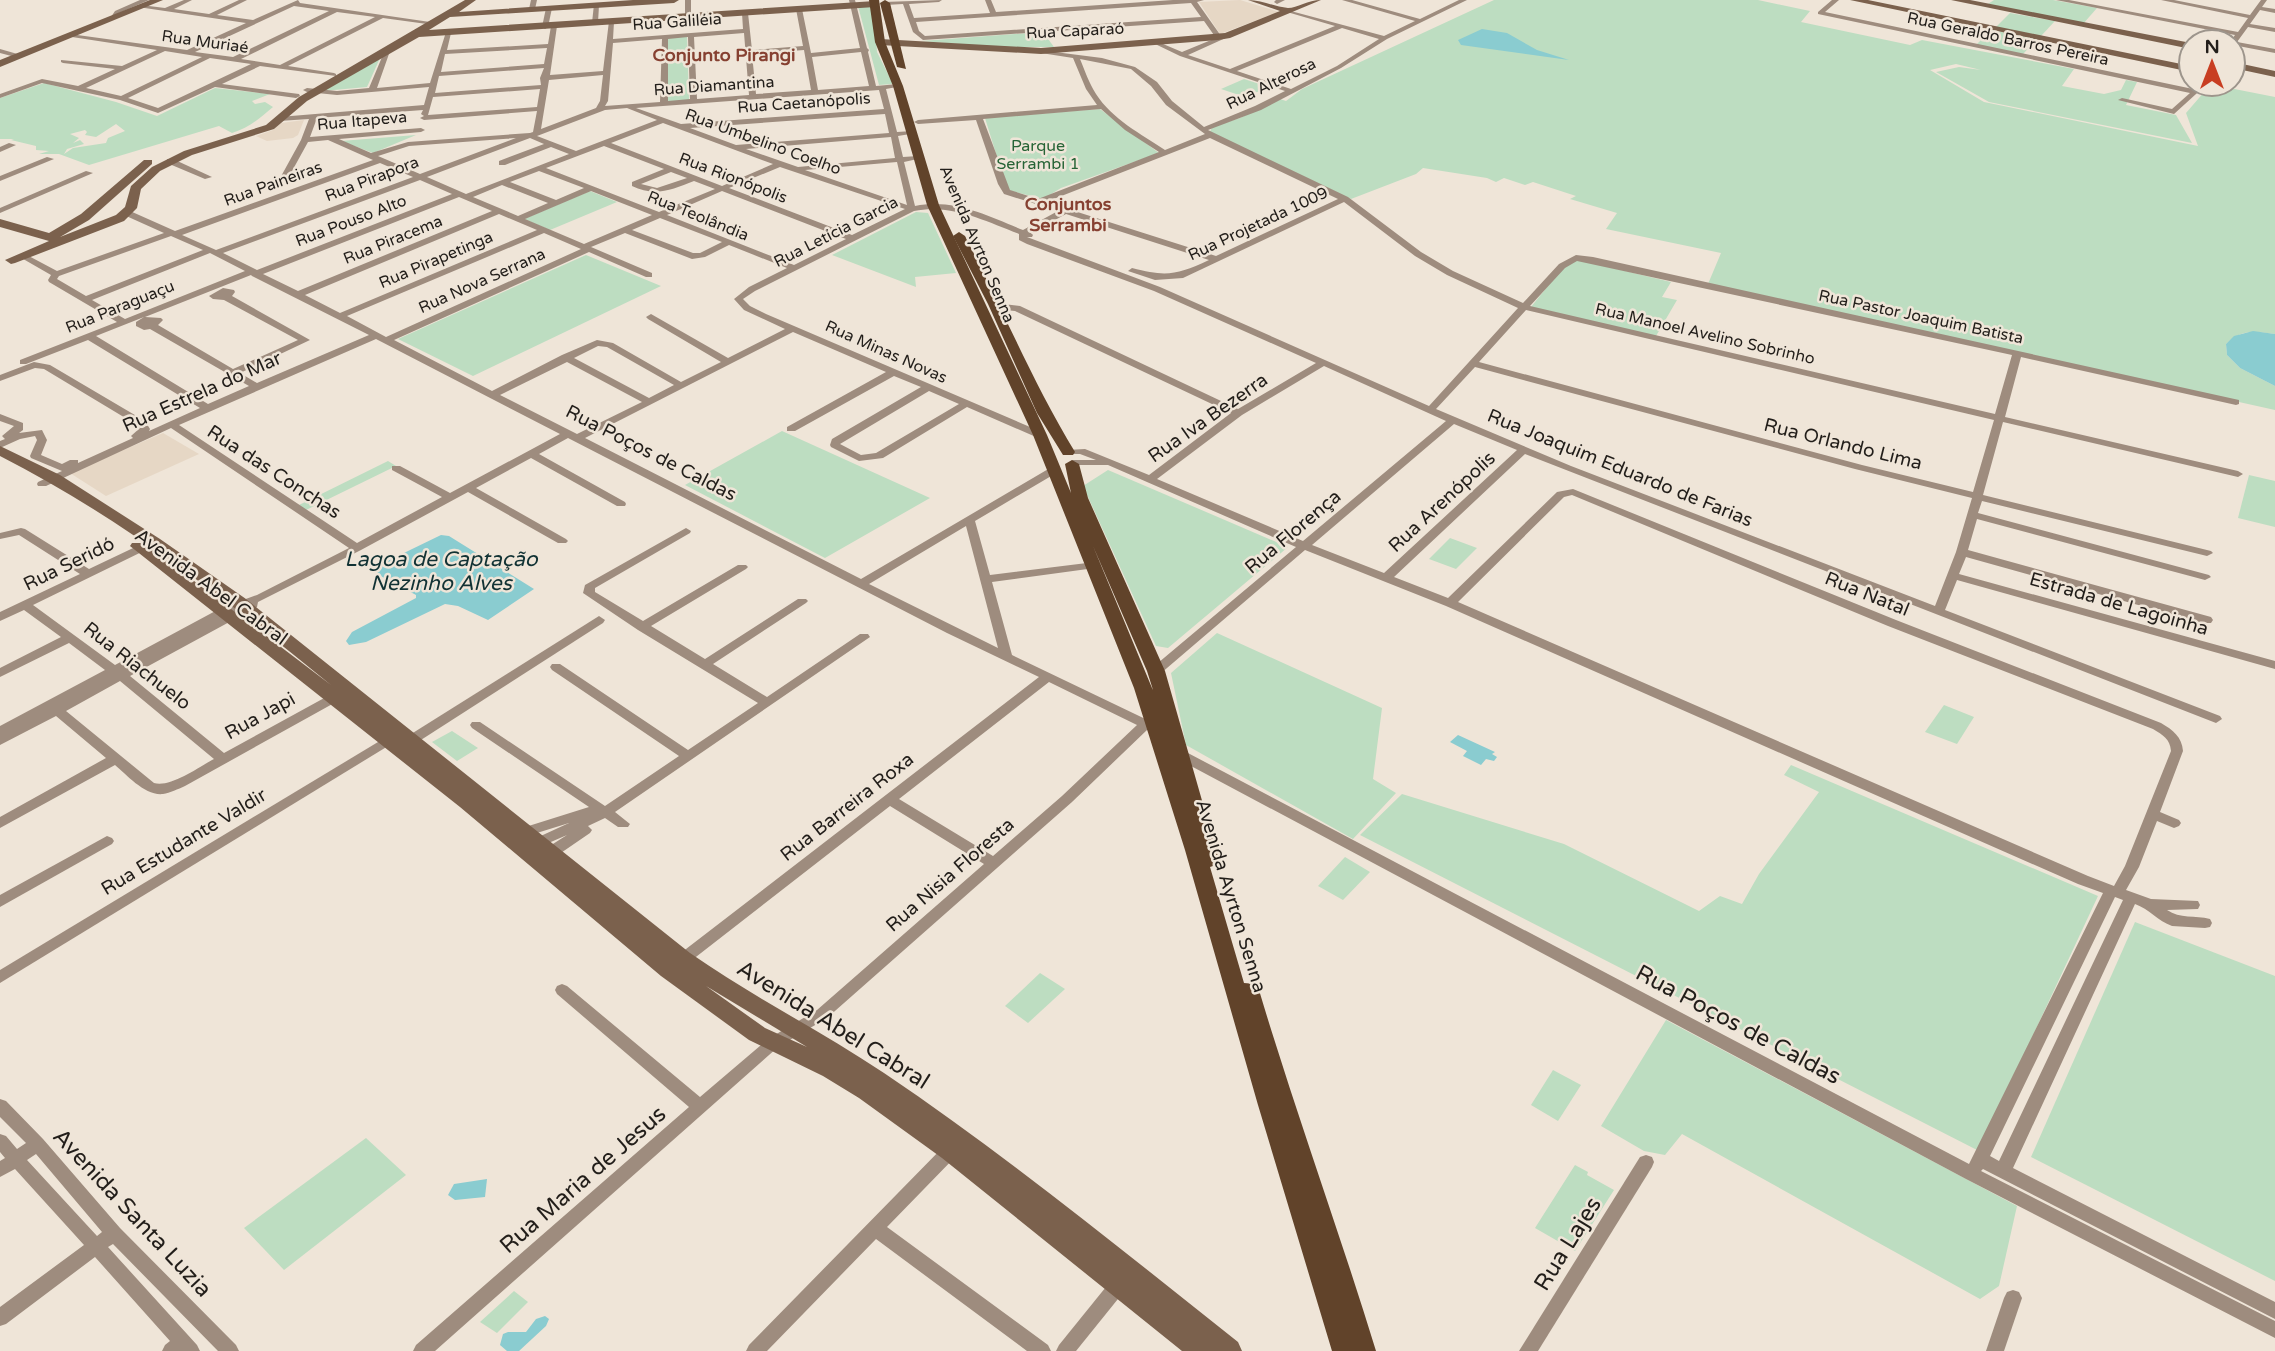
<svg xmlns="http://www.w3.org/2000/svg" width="2275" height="1351" font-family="'Varela Round',sans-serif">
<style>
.built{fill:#e6d7c5}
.green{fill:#bdddc1;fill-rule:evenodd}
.water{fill:#8accd0}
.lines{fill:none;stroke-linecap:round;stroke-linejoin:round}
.street{fill:#9e8c7e;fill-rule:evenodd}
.secondary{fill:#7b614d;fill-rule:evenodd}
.primary{fill:#61432a;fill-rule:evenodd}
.labels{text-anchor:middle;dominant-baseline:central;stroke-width:5;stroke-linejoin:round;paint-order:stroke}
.far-street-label{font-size:16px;fill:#221e1a;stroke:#efe5d8}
.far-park-label{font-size:16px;fill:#276436;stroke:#efe5d8}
.far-neighbourhood-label{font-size:18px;font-weight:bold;fill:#864031;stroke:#efe5d8}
.street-label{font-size:19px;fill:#221e1a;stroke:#efe5d8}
.water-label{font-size:21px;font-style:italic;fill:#113234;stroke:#efe5d8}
.near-street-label{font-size:23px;fill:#221e1a;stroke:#efe5d8}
</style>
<rect width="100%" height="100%" fill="#efe5d8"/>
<!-- built -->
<g class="built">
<path d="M1240,0L1279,12L1220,34L1199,2Z"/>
<path d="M304,120L298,135L293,138L267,141L256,136L273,130L281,123Z"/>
<path d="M163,433L199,454L106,496L70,473Z"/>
</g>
<!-- green -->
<g class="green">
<path d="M1494,0H1758L1810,11L1801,22L1910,45L1922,40L2074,69L2062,86L2104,94L2121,90L2126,80L2137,82L2126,105L2176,115L2192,143L1989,102L1936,72L1959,67L1981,70L1956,64L1930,70L1984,102L2198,146L2186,113L2205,91L2220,97L2206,90L2209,84L2275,97V334C2256,331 2240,329 2226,344L2227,355L2240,368L2275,386V410L1708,284L1721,253L1606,229L1617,213L1570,199L1576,196L1533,182L1525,185L1504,178L1496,182L1487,178L1423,168L1416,174L1351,199L1210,132L1212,127L1240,118L1280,99L1286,101L1302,89Z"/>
<path d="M1994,0H2053L2097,8L2083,24L1988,4Z"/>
<path d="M874,5L877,52L893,84L879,85L858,6Z"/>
<path d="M2010,13L2055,21L2041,36L1996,27Z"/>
<path d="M1991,30L2037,39L2023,54L1976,45Z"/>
<path d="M1043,32L1054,47H998L921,41Z"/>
<path d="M687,36L689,100L668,102L667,38Z"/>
<path d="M380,58L367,87L323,91Z"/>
<path d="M1244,79L1272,88L1242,96L1221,89Z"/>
<path d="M44,83L116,102L157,116L215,88L270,94L252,101L255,104L265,102L273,107C260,118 249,128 232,133L219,126L89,165L59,154H39L49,151L36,150V146L11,140L14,139H0V98ZM116,124L125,131L108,138L106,143L73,148L64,154L67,149L84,144L80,140L73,143L79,138L70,134L85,130L87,132L85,135L96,137Z"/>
<path d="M1100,109L1159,153L1061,188L1043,199L1011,191L1006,186L985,118Z"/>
<path d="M416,135L373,153L341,141Z"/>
<path d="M590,191L617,202L550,230L524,219Z"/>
<path d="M916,212L928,213L956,273L915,277L916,287L832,255Z"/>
<path d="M586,255L661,286L473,376L398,339Z"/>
<path d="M1579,260L1671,282L1662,297L1677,300L1656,336L1531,307L1567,262Z"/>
<path d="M782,431L930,498L825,558L685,485Z"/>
<path d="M388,461L396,466L306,510L299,505Z"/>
<path d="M1108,470L1288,547L1168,648L1156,646L1083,486Z"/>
<path d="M2249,475L2275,481V527L2238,518Z"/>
<path d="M1450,538L1477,548L1456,569L1429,559Z"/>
<path d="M1217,633L1382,708L1373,779L1396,793L1353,839L1186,745L1171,673Z"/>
<path d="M1944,705L1974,717L1957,744L1925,732Z"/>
<path d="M452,731L478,748L457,761L432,742Z"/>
<path d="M1791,765L2098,896L1979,1151L1360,835L1402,794L1564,844L1699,911L1720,896L1742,904L1759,874L1819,792L1784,775Z"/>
<path d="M1345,857L1370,872L1343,900L1318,886Z"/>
<path d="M2135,922L2275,976V1281L2031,1157Z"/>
<path d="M1040,973L1065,989L1028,1023L1005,1006Z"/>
<path d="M1666,1020L2017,1206L1999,1286L1980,1299L1682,1134L1665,1155L1644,1151L1601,1126Z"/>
<path d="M1553,1070L1581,1085L1558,1121L1531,1105Z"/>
<path d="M366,1138L406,1175L284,1270L244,1228Z"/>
<path d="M1575,1165L1588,1172L1587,1175L1614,1190L1575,1251L1535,1228Z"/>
<path d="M514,1291L528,1302L497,1333L480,1322Z"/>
</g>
<!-- water -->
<g class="water">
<path d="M1482,29L1507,33L1537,50L1569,60L1461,45L1458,40Z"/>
<path d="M2253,331L2275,334V386L2240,368L2227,355L2226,344L2234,336Z"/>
<path d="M441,535L449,536L534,589L488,620L458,606L445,604L366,642L349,645L346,641L352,632L416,598V595L375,573V567Z"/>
<path d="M1458,735L1495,752L1492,754L1497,757L1494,761L1486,759L1481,765L1463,756L1467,751L1450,742Z"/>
<path d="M487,1179L485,1197L455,1200L448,1195L454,1184Z"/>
<path d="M545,1316L549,1319L546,1326L519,1351H507L500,1345L503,1334L508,1332H526L536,1319Z"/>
</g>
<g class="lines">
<!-- street -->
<g class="street">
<path d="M140,0H149L119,13L116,18L111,17L115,11Z"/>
<path d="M184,0H192L174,9L209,14L239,0H247L217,15L253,20L298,0L300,3L430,22L427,24L383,18L288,66L334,73L336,74V76L260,66L222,84L299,94L300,96L296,98L215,87L158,113L120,100L42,83L0,98V94L42,79L78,86L115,69L63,63L61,62V60L122,66L157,50L72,37L70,36V34L187,50L246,23L138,7L141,5L165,8ZM294,6L329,11L233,57L195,52ZM337,12L375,17L280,65L241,59ZM165,51L202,57L121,96L86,88ZM210,58L251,64L158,108L128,98Z"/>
<path d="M531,0H537L535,9L532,11L529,9Z"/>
<path d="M685,0H691V17L688,19L685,17Z"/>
<path d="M849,0H855L867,48L869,50L868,52L876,86L898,84L902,86L886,89L897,132L912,131L916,133L898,136L903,157L918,156L922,158L904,162L915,206C954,198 988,216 1023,230L1058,211L1004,194L998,184L976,120L918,124L914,122L918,120L1097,105L1086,89L1073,58L1041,53L1039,52V50L1102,58L1135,67L1157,82L1172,101L1204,127L1255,106L1285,91L1180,56L1151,42L1156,41L1182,52L1216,38L1204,21L923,40L913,32L903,4L885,5L882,3L883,2L942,0L939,2L909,4L914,18L990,13L985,0H991L996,12L1173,0H1204L1197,2L1221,36L1227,34L1230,36L1188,55L1230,69L1335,26L1287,12V10L1384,36L1415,21L1342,0H1352L1420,19L1459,0H1467L1387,39L1341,68L1261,110L1208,130L1348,197L1421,252L1453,271L1523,303L1559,264L1576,255L1593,257L2239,400V404L2236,405L2021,357L2005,417L2238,471L2243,474L2238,477L2003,422L1983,495L2211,551L2213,553L2207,556L1982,501L1978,513L2209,575L2211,577L2205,580L1977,519L1968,550L2211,617L2213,620L2211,623H2203L1966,557L1959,574L2275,661V669L1957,580L1945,610L2220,716L2222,719L2216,723L1525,454L1394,577L1448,598L1557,492L1573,489L1896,620L2161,723C2173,730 2182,737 2183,751L2160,812L2179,820L2181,823L2179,826L2174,828L2157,821L2139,867L2126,890L2151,899L2198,901L2200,905L2198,909L2167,910C2180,919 2195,915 2210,919L2212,923L2210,927L2205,928L2172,926C2158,921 2149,909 2135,904L2013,1168L2275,1302V1319L1983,1169L1981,1171L2275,1321V1338L1966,1179L1176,758L1175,755L1176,752H1186L1969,1164L2103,893L2078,884L1446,606L1305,550L1160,674H1152L1150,671L1152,668L1296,547L1108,465H1069L1068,463L1073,460H1096L1080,454H1067L1066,452L1067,450L1085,449L1149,475L1231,413L1015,311L995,309L990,306L995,303L1020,306L1238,409L1316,363L1154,291L1027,244L1019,240V234C985,221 952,204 914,211L755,291L743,299L750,306L766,314L1044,433V437H1036L967,407L883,458L859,461L831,447L830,445L832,439L921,387L894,376L795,431H787V427L886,372L793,332L585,438L861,579L1050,468H1058L1059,470L1058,472L975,521L990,575L1095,562L1101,565L1095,568L992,582L1012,655L1160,726L1162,729L1156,733L1147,730L1072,802L827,1018L778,1047L435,1351H413L416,1345L689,1107L557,994L555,990L557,986L562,984L567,986L700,1097L768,1039L817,1010L984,864L890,806L683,967L678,969L673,967L671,963L673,959L1039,677L947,633L568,438L539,454L625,502L626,504L625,506H617L531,458L476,488L566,539L568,541L566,543H558L468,492L361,550L258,602L257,607L130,676L224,753L337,691H345L347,694L345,697L185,786C178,789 170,793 163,794C145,796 127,775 115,765L0,828V817L106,758L56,716L0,745V726L105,670L69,643L0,677V668L61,637L24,610L0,621V612L80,574L19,535L0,539V533L21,528L25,529L89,569L150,540H158L160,542L158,544L33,605L115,665L221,608L257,595L349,548L171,428L46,486H38L37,484L38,482L62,471L31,458L30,456L37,440L35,436L20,439L0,448V441L5,439L2,436L14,426L0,421V414L23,423V430L19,433L42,430L47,440L41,455L62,464L70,460H78V463L133,438L131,436L140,428L137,425L44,369L35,368L0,381V375L34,362L50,365L145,421L150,429L149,431L200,408L88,340L26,364H20V360L117,322L49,282L48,280L51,275L18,256L25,254L57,271L164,233L124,215V211H130L175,231L373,160L328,140L308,142L286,182H280L279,180L301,140L309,119L279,121L275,119L279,117L424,105L429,87L337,95L307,92L303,90L307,88L337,91L369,88L385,50L390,51L377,88L430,83L446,32L451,33L447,50L548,44L551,26L554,24L557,26L550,75L603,71L609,21L614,22L613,39L743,29L742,13L745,11L748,13L752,50L803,46L796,9L799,7L802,9L811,53L860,48ZM1191,3L1201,17L925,36L919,31L916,22ZM1342,28L1379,39L1337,66L1291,89L1237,71ZM744,33L749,95L697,99L694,37ZM688,37L690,99L668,101V39ZM662,39L660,102L605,106L608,101L613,43ZM547,48L544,64L441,72L445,54ZM804,50L811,90L756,94L752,54ZM861,52L869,86L818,90L812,57ZM1080,59L1131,69L1151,86L1166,105L1205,134L1165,150C1141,134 1112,119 1096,94C1089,83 1085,71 1080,59ZM544,68L540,78L541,85L435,93L439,76ZM603,75L600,101L596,108L541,129L549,80ZM540,89L537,107L428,115L433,97ZM879,90L884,109L681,124L636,108ZM627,108L657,120L576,151L537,136L605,110ZM1101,109L1125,130L1159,152L1038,199L1010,190L983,119ZM423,110L421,114L424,116L420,118L424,120L537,111L533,132L530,133L408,142L371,153L339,139L421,132L425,130L421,128L310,137L317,118ZM885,114L889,133L736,145L690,128ZM663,123L773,164L722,186L611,143ZM891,137L895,158L798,167L746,149ZM516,138L420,174L378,156L409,146ZM530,138L544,144L499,161V165H505L551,147L569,154L466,194L427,177ZM1210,138L1338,199L1216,256L1046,202ZM604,146L664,169L632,182V186C654,197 672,190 694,181L715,189L659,212L546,168ZM897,162L907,205L805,170ZM380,163L413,177L216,250L182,235ZM780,167L905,209L852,235L729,188ZM539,171L584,188L556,200L510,182ZM671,172L687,178L657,188L641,184ZM420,180L452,194L257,270L223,253ZM502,185L548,203L518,216L473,197ZM591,191L652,215L584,244L525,219ZM722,191L846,239L794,265L667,215ZM459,197L492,211L298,291L263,274ZM1344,202L1415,256L1447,275L1518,308L1429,406L1160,287L1027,237H1032L1033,235L1031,233L1066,214L1209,260C1177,275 1166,277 1132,268L1128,271L1155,280L1183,278ZM499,214L537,230L340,313L305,295ZM660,218L722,242L700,253H693L632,230ZM544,233L581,249L386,337L347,316ZM625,233L692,259L705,257L729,245L787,268L749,287L734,299L744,310L785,329L728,358L651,314L646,317L648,319L721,362L681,382L613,343L597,340L562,355L492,391L394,340L589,252L646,277H652V273L591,247ZM171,236L203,250L86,296L57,279L59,276ZM210,253L245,271L125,319L92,300ZM1577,261L2012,355L1995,414L1530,306L1565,268ZM251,275L252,276L369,335L257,383L240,373L310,340L232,296L235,292L234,290L223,288L209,296L213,299L224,300L298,340L233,369L158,325L163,320L161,318L145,317ZM1526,310L1994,420L1973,492L1862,465L1479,362ZM144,317L136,322V326L144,330L150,329L249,386L208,404L96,336ZM376,339L560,434L450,493L400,466H392V470L442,497L357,543L179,425ZM598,346L607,347L674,385L649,398L574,358ZM567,362L642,402L577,434L500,395ZM1324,366L1446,421L1303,541L1157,479L1242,415ZM1475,367L1855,469L1972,498L1956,552L1935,606L1571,466L1436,409ZM929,391L959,404L876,453L861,455L840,444ZM1454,424L1517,450L1384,573L1312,545ZM1572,495L1888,626L2153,729C2163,735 2170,739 2171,751L2125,866L2114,886L2088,876L1458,602L1564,497ZM966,526L998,648L869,584ZM120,681L214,759C199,767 170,788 154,783L66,711ZM1049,682L1137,725L1062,796L993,856L899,799ZM2115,897L2123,900L1999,1161L1990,1156Z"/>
<path d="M1276,0H1285L1277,4L1274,2Z"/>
<path d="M1832,0H1839L1825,12L2193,89L2199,84H2207L2174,114L2118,100L2122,98L2172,109L2190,93L1818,14V12Z"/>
<path d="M2056,0H2069L2238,32L2248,18L2161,0H2174L2250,15L2261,0H2267L2262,7L2275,9V13L2260,10L2250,24L2275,28V32L2248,27L2237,42L2275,49V53L2233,45V42H2230L2235,35Z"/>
<path d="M594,4L599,5L598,23L595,25L592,23Z"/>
<path d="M549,6L552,8L548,27L545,29L542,27L546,8Z"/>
<path d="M0,49L21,55L22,56L19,58L0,53Z"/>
<path d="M9,143L16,145L0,152V147Z"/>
<path d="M47,157L54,159L0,181V176Z"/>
<path d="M167,159H173L212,177L205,179L167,163Z"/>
<path d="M86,171L93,173L0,213V208Z"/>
<path d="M686,528L691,531L690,533L595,588V592L643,621L738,565H746L748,567L746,569L651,626L705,659L798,599H806L808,601L806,603L713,664L767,697L860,634H868L870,637L615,812L630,824L628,827H618L605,818L588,826L592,830L590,833L555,857H545L543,853L545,849L567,835L537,848L532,846L530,843L532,840L569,823L524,837L519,835L517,832L519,829L589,807L472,728L470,725L472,722H480L605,806L679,756L552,670L550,667L552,664H560L688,750L758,703L638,630L583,593L585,585Z"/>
<path d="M599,616L605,620L603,623L410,747H400L399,744L400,741Z"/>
<path d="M388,736L394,740L393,743L0,983V970Z"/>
<path d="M107,836L112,838L114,841L112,844L0,907V895Z"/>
<path d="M0,1099L6,1101L43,1139L120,1228L236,1345L239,1351H218L113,1244L108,1247L197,1345L200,1351H162L165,1345L170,1341L95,1257L6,1324L0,1326V1307L84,1245L15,1169L0,1177V1161L5,1158L0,1152V1134L6,1136L17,1149L26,1143L0,1117ZM36,1154L102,1232L97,1236L27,1160Z"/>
<path d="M953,1141L959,1143L961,1148L959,1153L887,1227L1048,1345L1051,1351H1027L876,1239L767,1351H746L749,1345L947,1143Z"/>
<path d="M1646,1155L1652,1157L1654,1162L1652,1167L1538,1351H1519L1640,1157Z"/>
<path d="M1120,1275L1126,1277L1129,1283L1126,1289L1076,1351H1056L1059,1345L1114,1277Z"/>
<path d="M2013,1290L2019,1292L2022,1298L2004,1351H1986L2004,1298L2007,1292Z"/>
</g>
<!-- secondary -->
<g class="secondary">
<path d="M150,0H163L0,67V60Z"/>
<path d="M465,0H476L459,12L633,0H679L674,3L450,17L429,30L875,1L880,4L875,7L419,37L307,101L274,129L192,155L160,171L141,189L137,208L124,221L15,263L11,264L5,260L49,241L0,227V219L49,233L81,214L144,160H152V164L89,220L60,237L116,215L125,207L131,186L152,167L184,151L266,125L299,97Z"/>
<path d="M1248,0C1262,0 1275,7 1288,8C1297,8 1308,0 1321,0L1230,38L1218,40L1041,54L880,45L875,42L880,39L1041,48L1225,33L1280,11Z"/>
<path d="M1850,0H1868L2191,66V72Z"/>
<path d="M1951,0H1970L2191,43V49Z"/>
<path d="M2233,62L2275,71V77L2233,68Z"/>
<path d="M0,446L60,475L160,539L246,599L690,953C753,997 821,1031 884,1073C1007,1156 1122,1250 1238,1342L1242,1351H1182L942,1158L859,1098L823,1076L749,1040L661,976L460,807L130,546L132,543H144L331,685C227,600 120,517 0,456ZM706,986L807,1047L765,1028Z"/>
</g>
<!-- primary -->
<g class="primary">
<path d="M869,0H879L885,42L903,86L939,205L1047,435L1071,493L1065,464L1072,460L1079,464L1088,498L1165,671L1219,860L1216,865L1210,867L1244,983L1256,984L1259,990C1295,1111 1339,1230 1376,1351H1332L1258,1105L1185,850L1134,688L1033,435L927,205L893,86L875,42ZM1093,546L1147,671L1153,690L1152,688Z"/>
<path d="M885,0L890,3L906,69L897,67L880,3Z"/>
<path d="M959,232L965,236C1002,308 1033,383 1075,452L1073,455H1063L1037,413L988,304L953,236Z"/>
</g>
</g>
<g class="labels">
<!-- far-street labels -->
<g class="far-street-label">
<text transform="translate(677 22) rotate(-4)">Rua Galiléia</text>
<text transform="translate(1075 31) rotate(-3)">Rua Caparaó</text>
<text transform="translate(2008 39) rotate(12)">Rua Geraldo Barros Pereira</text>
<text transform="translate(205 42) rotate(8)">Rua Muriaé</text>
<text transform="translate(1271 84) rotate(-26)">Rua Alterosa</text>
<text transform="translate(714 86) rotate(-4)">Rua Diamantina</text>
<text transform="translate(804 103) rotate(-4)">Rua Caetanópolis</text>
<text transform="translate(362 121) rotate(-5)">Rua Itapeva</text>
<text transform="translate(763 142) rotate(20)">Rua Umbelino Coelho</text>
<text transform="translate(733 178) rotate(21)">Rua Rionópolis</text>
<text transform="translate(372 179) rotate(-21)">Rua Pirapora</text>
<text transform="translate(273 184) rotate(-20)">Rua Paineiras</text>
<text transform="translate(698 216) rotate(22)">Rua Teolândia</text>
<text transform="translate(351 221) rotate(-21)">Rua Pouso Alto</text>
<text transform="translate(1258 224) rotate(-25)">Rua Projetada 1009</text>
<text transform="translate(836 232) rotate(-27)">Rua Letícia Garcia</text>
<text transform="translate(393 240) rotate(-22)">Rua Piracema</text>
<text transform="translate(977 244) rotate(67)">Avenida Ayrton Senna</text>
<text transform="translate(436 260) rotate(-23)">Rua Pirapetinga</text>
<text transform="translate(482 281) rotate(-24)">Rua Nova Serrana</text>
<text transform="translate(120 307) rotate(-22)">Rua Paraguaçu</text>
<text transform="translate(1921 317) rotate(12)">Rua Pastor Joaquim Batista</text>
<text transform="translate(1705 334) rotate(13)">Rua Manoel Avelino Sobrinho</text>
<text transform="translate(886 352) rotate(24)">Rua Minas Novas</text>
</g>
<!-- far-park labels -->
<g class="far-park-label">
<text x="1038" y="146">Parque<tspan x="1038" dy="18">Serrambi 1</tspan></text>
</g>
<!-- far-neighbourhood labels -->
<g class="far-neighbourhood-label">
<text x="724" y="55">Conjunto Pirangi</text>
<text x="1068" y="204">Conjuntos<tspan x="1068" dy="21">Serrambi</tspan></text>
</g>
<!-- street labels -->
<g class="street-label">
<text transform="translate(202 392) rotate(-24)">Rua Estrela do Mar</text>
<text transform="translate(1208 418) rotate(-35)">Rua Iva Bezerra</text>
<text transform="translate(1843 444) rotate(14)">Rua Orlando Lima</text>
<text transform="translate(651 453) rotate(27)">Rua Poços de Caldas</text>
<text transform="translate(1620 468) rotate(22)">Rua Joaquim Eduardo de Farias</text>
<text transform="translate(274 472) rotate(33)">Rua das Conchas</text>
<text transform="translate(1442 502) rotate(-43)">Rua Arenópolis</text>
<text transform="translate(1293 532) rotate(-40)">Rua Florença</text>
<text transform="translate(69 564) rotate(-26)">Rua Seridó</text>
<text transform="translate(211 587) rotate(36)">Avenida Abel Cabral</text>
<text transform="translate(1867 594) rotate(22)">Rua Natal</text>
<text transform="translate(2119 604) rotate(16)">Estrada de Lagoinha</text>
<text transform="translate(137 666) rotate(38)">Rua Riachuelo</text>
<text transform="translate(260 716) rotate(-29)">Rua Japi</text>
<text transform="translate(847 807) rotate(-38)">Rua Barreira Roxa</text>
<text transform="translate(184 842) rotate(-31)">Rua Estudante Valdir</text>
<text transform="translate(950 875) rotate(-41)">Rua Nisia Floresta</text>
<text transform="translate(1231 896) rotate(73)">Avenida Ayrton Senna</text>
</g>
<!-- water labels -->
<g class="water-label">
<text x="441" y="559">Lagoa de Captação<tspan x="441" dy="24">Nezinho Alves</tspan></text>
</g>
<!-- near-street labels -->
<g class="near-street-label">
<text transform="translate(833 1025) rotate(32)">Avenida Abel Cabral</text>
<text transform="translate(1738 1025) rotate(28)">Rua Poços de Caldas</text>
<text transform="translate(583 1180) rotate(-41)">Rua Maria de Jesus</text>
<text transform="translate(132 1213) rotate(47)">Avenida Santa Luzia</text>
<text transform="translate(1568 1244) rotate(-58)">Rua Lajes</text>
</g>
</g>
<!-- north arrow -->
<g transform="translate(2212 63)"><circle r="33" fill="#efe5d8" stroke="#9d958c" stroke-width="2"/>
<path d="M0-5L12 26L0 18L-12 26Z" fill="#c83e22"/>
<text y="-10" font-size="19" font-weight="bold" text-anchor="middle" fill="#221e1a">N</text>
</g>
</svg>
